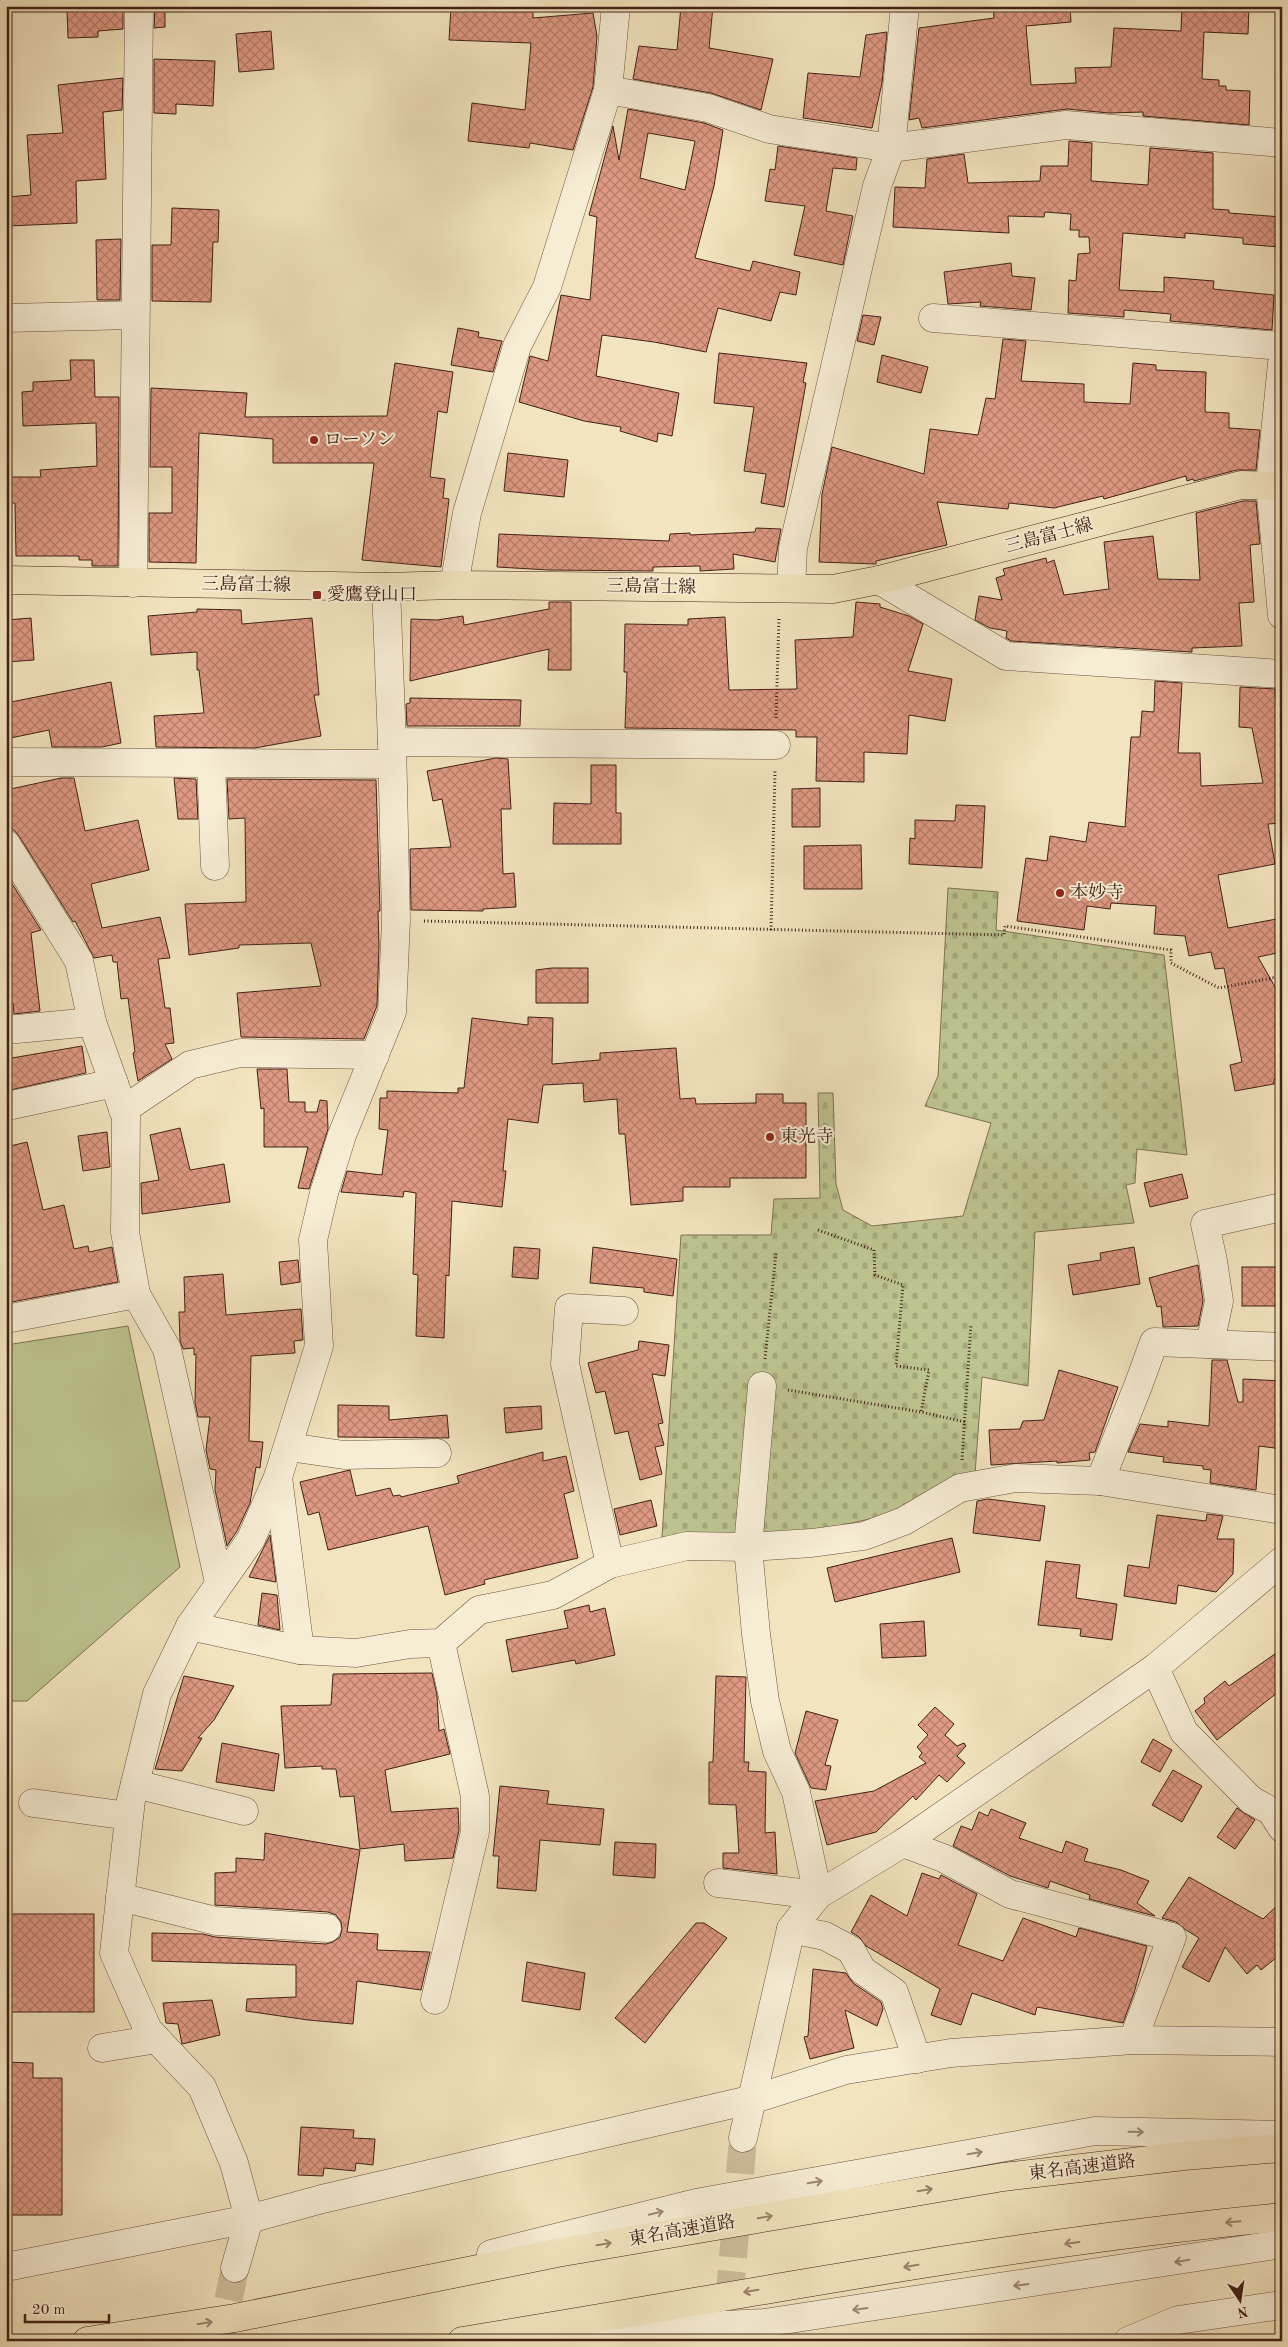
<svg xmlns="http://www.w3.org/2000/svg" width="1288" height="2347" font-family="'Old Standard TT','Noto Serif JP',serif">
<style>
.cemetery{fill:url(#cemetery-stones);stroke:#7f7252}
.pitch{fill:#bdc490;stroke:#7f7252}
.building{fill:url(#building-cross-hatch);stroke:#412115;fill-rule:evenodd}
.lines{fill:none;stroke-linecap:round;stroke-linejoin:round}
.minor-tunnel{stroke:#cfbd9c;stroke-width:28;stroke-dasharray:28 14;stroke-linecap:butt}
.minor-casing{stroke:#6d523f;stroke-width:29}
.major-casing{stroke:#412115;stroke-width:29}
.highway-casing{stroke:#412115;stroke-width:29}
.path{stroke:#412115;stroke-width:3;stroke-dasharray:1 2.5;stroke-linecap:butt}
.minor{stroke:#f7edd5;stroke-width:28}
.major{stroke:#f2e4be;stroke-width:28}
.highway{stroke:#f2e4be;stroke-width:28}
.oneway{stroke:#9c8775}
.oneway2{stroke:#9a826a}
.poi-dot{fill:#8f2418;stroke:#f7edd5;stroke-width:2}
.labels{text-anchor:middle;dominant-baseline:central;stroke-width:4;stroke-linejoin:round;paint-order:stroke}
.poi-label{font-size:18px;fill:#412115;stroke:#f7edd5;text-anchor:start}
.street-label{font-size:18px;fill:#412115;stroke:#f7edd5}
</style>
<defs>
<pattern id="cemetery-stones" width="16" height="16" patternUnits="userSpaceOnUse" patternTransform="scale(1.25)"><rect width="16" height="16" fill="#bdc490"/><path d="M2 7V4a2 2 0 0 1 4 0v3zM10 15v-3a2 2 0 0 1 4 0v3z" fill="#a4a87b"/></pattern>
<pattern id="building-cross-hatch" width="8" height="8" patternUnits="userSpaceOnUse" patternTransform="scale(1.25)"><rect width="8" height="8" fill="#de9982"/><path d="M0 0l8 8M0 8l8-8" fill="none" stroke="#b67c69"/></pattern>
</defs>
<rect width="100%" height="100%" fill="#f2e4be"/>
<filter id="stains"><feTurbulence type="fractalNoise" baseFrequency=".004" numOctaves="4"/><feColorMatrix values="0 0 0 0 .2 0 0 0 0 .09 0 0 0 0 .02 0 0 0 .5 -.17"/></filter>
<radialGradient id="worn" r=".72"><stop offset=".6" stop-color="#630" stop-opacity="0"/><stop offset="1" stop-color="#630" stop-opacity=".3"/></radialGradient>
<!-- cemetery -->
<path class="cemetery" d="M948,888L998,892L996,930L1164,955L1187,1155L1137,1149L1135,1183L1126,1185L1134,1223L1035,1232L1028,1386L982,1377L975,1474L900,1512L825,1529L748,1537H662L681,1235H771L774,1199L820,1198L818,1093H833L836,1184L843,1210L872,1226L963,1216L991,1123L925,1106L938,1076Z"/>
<!-- pitch -->
<path class="pitch" d="M128,1326L180,1567L27,1701H6V1345Z"/>
<!-- building -->
<g class="building">
<path d="M101,6H123V29L98,31V37L68,38L67,9Z"/>
<path d="M155,6H165V27L154,28Z"/>
<path d="M451,6H492V9L509,10V12H533V18L593,13L597,36L593,87L573,150L530,143L529,148L468,141L472,103L525,110L531,43L449,40Z"/>
<path d="M681,6H713L709,48L773,59L761,110L711,93L633,79L639,46L677,50Z"/>
<path d="M993,6H1070L1071,22L1026,26L1031,85L1076,83L1075,68L1111,67L1114,28L1181,31L1182,6H1249L1248,34L1204,32L1202,79L1219,80V86H1226V90L1250,91L1249,125L1143,116V112L1109,113L1067,109L922,128L919,118L909,120L919,28L994,18Z"/>
<path d="M271,31L274,69L239,72L236,34Z"/>
<path d="M887,32L882,83L872,128L803,118L808,73L860,77L866,35Z"/>
<path d="M154,59L215,61L213,106L176,104V114L154,113Z"/>
<path d="M123,78L122,110L103,112L106,179L76,181L77,223L8,226L7,197L31,195L27,135L63,133L58,85Z"/>
<path d="M628,109L704,123L723,130L714,186L695,258L750,271L753,261L800,272L796,295L780,292L771,321L718,308L706,352L654,342L602,335L596,376L679,393L672,436L658,433L657,442L620,431L621,427L584,421L519,402L530,356L548,361L561,295L590,300L597,217L589,215L613,126L619,160ZM648,133L695,141L685,190L640,178Z"/>
<path d="M1069,141L1092,143L1091,181L1148,185L1150,148L1213,153V209L1229,210V213L1282,217L1279,247L1243,244V238L1185,233V238L1123,233L1119,290L1164,292V277L1214,281L1213,289L1274,295L1272,330L1170,321L1171,314L1124,310V317L1068,313L1069,280L1076,281L1078,254L1090,253L1089,237H1079V230H1070L1071,214L1045,212L1044,217L1008,216L1009,233L893,227L895,187L925,188L927,159L964,154L968,183L1040,181L1041,166H1068Z"/>
<path d="M778,146L857,158L856,170L833,168L826,211L853,216L843,265L794,255L805,206L765,201L770,169L775,170Z"/>
<path d="M172,208L219,210L218,242H213L211,302L152,301V245H171Z"/>
<path d="M121,239L120,300H97L96,240Z"/>
<path d="M1011,263L1012,276L1035,278L1031,310L980,306L981,302L948,304L944,272Z"/>
<path d="M863,315L881,317L874,345L857,341Z"/>
<path d="M458,328L479,332L478,337L502,341L493,372L451,365Z"/>
<path d="M1003,339L1026,341L1021,381L1084,384V402L1130,404L1133,363L1156,365V370L1206,372L1205,412L1229,413V428L1260,430L1256,470H1237L1194,481L1193,479L1187,481L1186,476L1104,499L1103,496L1054,508L1009,503L1008,509L937,502L947,545L876,561V564L819,562L822,494L832,447L924,474L930,429L978,435L986,398L995,399Z"/>
<path d="M719,353L807,363L803,382L806,383L784,507L761,503L766,474L744,471L754,407L714,403Z"/>
<path d="M882,355L928,367L921,393L877,382Z"/>
<path d="M70,360H94L95,397H119L118,566H92V560H79V556H16L15,503H11V477H41L40,470L97,466L96,423L23,426L22,392L33,391V382L71,380Z"/>
<path d="M395,363L453,372L447,413L438,411L430,477L445,479L443,498L449,499L441,567L362,560L374,463H273V439L199,433L196,563L149,562V513H172V467H150L151,388L247,393L245,417L387,416Z"/>
<path d="M508,453L568,460L564,497L504,491Z"/>
<path d="M1243,501H1256L1260,544L1250,545L1254,602L1239,603L1242,646L1192,648V652L1011,641L1006,638L1007,631L990,628L975,620L979,596L1002,600L996,578L1005,575L1003,569L1046,558L1047,563L1054,560L1064,595L1109,589L1104,542L1153,536L1158,579L1200,580L1196,513Z"/>
<path d="M756,528L781,529L775,562L733,554L734,569L700,571V566L653,567V571L549,570L497,567L499,534L669,541L670,534L690,533V535L755,532Z"/>
<path d="M549,602H571V670H548L549,649L410,681L411,619L437,620L463,616L464,625L549,609Z"/>
<path d="M856,602L880,604V607L909,616L923,624L908,671L952,679L945,721L909,715L907,754L864,752V782L816,781L817,737H796V730L625,728L627,672H624L625,624L688,625V619L725,617L729,690L797,689L795,640L853,637Z"/>
<path d="M197,609L241,610L242,624L312,618L319,695H314L321,736L255,748L156,747L154,716L204,713L199,670H197V652L151,655L148,616L197,612Z"/>
<path d="M31,618L34,660L6,662V620Z"/>
<path d="M1155,681L1182,683L1178,753H1200L1201,786L1263,783L1252,728L1239,727L1240,687L1275,689L1282,751V823L1268,824L1275,864L1218,875L1228,928L1282,918V952L1258,957L1282,999V1078L1274,1079V1084L1235,1091L1230,1065L1242,1062L1224,968L1215,969L1211,952L1189,956L1185,936L1154,934L1156,906L1111,903L1110,909L1087,906L1084,930L1017,921L1026,858L1047,861L1050,836L1086,842L1089,822L1125,827L1131,737H1140L1142,711L1154,712Z"/>
<path d="M111,682L121,743L102,747H52L49,730L6,739V703Z"/>
<path d="M410,698L521,700L520,726H407L406,704L410,703Z"/>
<path d="M496,758L508,759L511,809H501L503,874L514,873L516,907L483,909V911L411,910L410,849L451,847L442,799L433,801L427,771Z"/>
<path d="M591,765H616V813H621V844H553L554,803L591,804Z"/>
<path d="M61,778H74L85,831L138,820L149,870L91,884L102,928L160,917L170,958L158,959L165,1008H170L174,1043L165,1044L172,1059L138,1081L133,1053L135,1052L128,998L121,999L117,962H113L112,955L94,958L75,921L73,922L19,836L14,830L6,828V790Z"/>
<path d="M174,778L196,779L198,819H178Z"/>
<path d="M227,779L376,780L380,911H378L379,945L377,1006L364,1039L241,1037L237,993L321,986L311,943L239,945V948L189,955L185,904L246,902L245,818L229,819Z"/>
<path d="M820,788V827H792V789Z"/>
<path d="M956,805L985,806L982,868L909,864L910,838L915,839V820L955,821Z"/>
<path d="M861,845L862,889H804V846Z"/>
<path d="M6,874L41,930L31,933L40,1011L14,1014L13,1003L6,1004Z"/>
<path d="M552,968H588V1003H536V970Z"/>
<path d="M528,1017L553,1018L552,1064L600,1060V1053L676,1048L680,1099L695,1098L696,1104L756,1103V1094H783V1103H806V1178H730V1187H683V1201L631,1205L625,1134H619L617,1099L584,1102L583,1083L543,1085L538,1123L508,1119L503,1171H506L502,1207L452,1201L449,1276L446,1275L444,1338L416,1336L418,1275L413,1274L416,1193L404,1191L403,1197L341,1192L347,1171L382,1175L388,1130L379,1129L380,1098H387V1091L458,1093V1088H464L472,1018L528,1025Z"/>
<path d="M82,1046L86,1073L6,1091V1059Z"/>
<path d="M257,1069H287L289,1102H305V1112H317L320,1100L327,1101L328,1129L309,1189L298,1188L308,1147H264V1108L261,1109Z"/>
<path d="M180,1128L190,1170L224,1164L230,1202L142,1214L141,1183L159,1180L150,1135Z"/>
<path d="M107,1132L110,1167L83,1171L78,1136Z"/>
<path d="M27,1142L43,1210L64,1205L74,1249L88,1246L89,1252L112,1247L118,1282L6,1303V1147Z"/>
<path d="M1182,1174L1188,1198L1150,1207L1144,1183Z"/>
<path d="M514,1247L540,1249L538,1279L512,1277Z"/>
<path d="M593,1247L677,1259L673,1296L644,1292V1288L590,1283Z"/>
<path d="M1134,1247L1140,1284L1073,1295L1068,1265L1101,1260L1100,1253Z"/>
<path d="M298,1260L300,1282L281,1285L279,1262Z"/>
<path d="M1198,1265L1203,1301L1198,1326L1163,1327L1161,1306L1157,1307L1149,1278Z"/>
<rect x="1242" y="1267" width="40" height="39"/>
<path d="M223,1274L226,1315L301,1309L303,1340L294,1341L295,1353L251,1356L249,1441L263,1442L260,1468L256,1467L250,1503L237,1531L227,1546L215,1490L216,1470L210,1469L206,1450L210,1417H198L195,1403L196,1354L194,1355V1348L183,1349L180,1341L179,1312H185L184,1277Z"/>
<path d="M639,1341L669,1345L665,1376L652,1374L663,1423L658,1424L664,1445L655,1447L662,1474L640,1480L628,1431L615,1434L605,1391L596,1393L588,1363L638,1350Z"/>
<path d="M1212,1360H1227L1238,1402H1243V1379L1282,1381V1449L1259,1446L1256,1490L1210,1483L1211,1470L1203,1469V1466L1163,1462L1164,1457L1128,1452L1140,1424L1168,1427V1421L1209,1426Z"/>
<path d="M1059,1370L1118,1387L1095,1452L1089,1453L1090,1460L1057,1463V1461L991,1465L989,1430L1020,1429L1023,1421L1044,1420Z"/>
<path d="M338,1405L389,1406V1420L447,1415L449,1438L338,1437Z"/>
<path d="M541,1406L542,1429L506,1433L504,1408Z"/>
<path d="M543,1452V1461L566,1456L574,1491L564,1494L578,1558L484,1580L485,1584L445,1595L428,1526L328,1550L319,1512L308,1515L300,1482L350,1470L356,1496L390,1488L393,1496L400,1495L401,1497L459,1483L457,1476Z"/>
<path d="M988,1499L1045,1506L1040,1541L973,1533L977,1501Z"/>
<path d="M651,1500L657,1526L620,1535L614,1509Z"/>
<path d="M1207,1514L1223,1516L1217,1539H1234L1233,1574L1216,1592L1178,1585L1176,1604L1124,1596L1128,1565L1149,1568L1157,1515L1206,1521Z"/>
<path d="M270,1535L276,1582L249,1577Z"/>
<path d="M952,1538L960,1572L835,1602L827,1568Z"/>
<path d="M1046,1561L1080,1565L1076,1598L1117,1604L1112,1640L1080,1636L1081,1629L1038,1625Z"/>
<path d="M262,1593L277,1595L280,1630L258,1625Z"/>
<path d="M589,1605L590,1612L605,1608L615,1655L576,1664L575,1660L512,1672L506,1640L568,1628L564,1611Z"/>
<path d="M924,1621L926,1656L882,1658L880,1624Z"/>
<path d="M1282,1649V1689L1217,1740L1195,1711L1205,1703L1204,1698L1225,1681L1229,1686Z"/>
<path d="M432,1673L437,1695L439,1731L444,1729L450,1754L385,1770L391,1812L458,1808L459,1830L453,1858L405,1861L404,1844L360,1849L354,1796L340,1797L336,1769H322V1766L285,1768L281,1706L331,1705L333,1674Z"/>
<path d="M184,1676L234,1686L214,1720L198,1738H202L182,1771L155,1769Z"/>
<path d="M716,1676L746,1677L744,1762H749L748,1771L766,1772L765,1833L775,1832L777,1874L723,1868V1853H739L736,1805L709,1804V1762H713Z"/>
<path d="M935,1707L954,1724L945,1735L957,1746L964,1743L966,1746L957,1756L965,1763L947,1782L939,1775L916,1800L913,1796L876,1832L827,1845L815,1801L874,1791L926,1763L919,1757L922,1753L917,1747L928,1735L918,1725Z"/>
<path d="M806,1711L838,1720L825,1765L831,1766L826,1790L811,1788L795,1753Z"/>
<path d="M1153,1739L1172,1750L1160,1772L1141,1762Z"/>
<path d="M222,1743L279,1754L274,1791L216,1782Z"/>
<path d="M1173,1770L1202,1786L1182,1822L1152,1805Z"/>
<path d="M500,1786L549,1791L547,1804L604,1809L600,1845L540,1840L536,1891L497,1888L499,1856H493Z"/>
<path d="M1237,1808L1255,1820L1235,1849L1217,1837Z"/>
<path d="M991,1809L1026,1823L1019,1838L1062,1853L1066,1841L1088,1849L1084,1861L1121,1870L1149,1881L1137,1903L1155,1916L1089,1899L1090,1895L1050,1881L1048,1888L1010,1876L953,1846L961,1826L972,1830L979,1812L988,1816Z"/>
<path d="M265,1833L360,1850L347,1932L378,1934L377,1950L430,1952L421,1990L357,1981L353,2024L308,2020L246,2011L247,1999L296,1997V1965L152,1961V1933L203,1934L215,1937L326,1944L333,1942L340,1937L342,1929L341,1922L336,1915L328,1912L215,1905V1873L236,1872V1858L264,1860Z"/>
<path d="M615,1842L656,1844L655,1878L613,1875Z"/>
<path d="M922,1873L939,1879L941,1875L977,1894L958,1945L1003,1961L1023,1918L1076,1937L1079,1928L1147,1946L1134,1993L1123,2023L1037,2007L1035,2015L972,1993L961,2025L931,2015L940,1989L866,1946L859,1937L851,1932L871,1895L907,1916Z"/>
<path d="M1189,1877L1263,1919L1282,1901V1953L1261,1970L1257,1965L1247,1974L1225,1947L1209,1982L1182,1967L1199,1938L1186,1930L1176,1922L1162,1918Z"/>
<rect x="6" y="1914" width="88" height="98"/>
<path d="M696,1923H704L727,1938L645,2043L615,2018Z"/>
<path d="M527,1962L585,1973L580,2010L522,2001Z"/>
<path d="M813,1969L846,1973L853,1983L881,2002L883,2009L877,2026L845,2010L854,2048L810,2059L804,2037L808,2036Z"/>
<path d="M212,2000L220,2035L182,2044L178,2024L166,2023L163,2003Z"/>
<path d="M6,2062L33,2063V2078H62V2215H6Z"/>
<path d="M301,2127L354,2130L353,2138L375,2139L373,2165L356,2163L355,2171L324,2168L323,2176L298,2175Z"/>
</g>
<g class="lines">
<!-- minor-tunnel -->
<g class="minor-tunnel">
<path d="M220,2341L235,2268"/>
<path d="M726,2341L743,2138"/>
</g>
<!-- minor casing -->
<g class="minor-casing">
<g id="minor">
<path d="M608,90L708,108L769,129L891,148L1066,125L1282,143"/>
<path d="M6,318L135,315"/>
<path d="M933,318L1282,346"/>
<path d="M1282,363L1270,485L1282,615"/>
<path d="M879,580L1006,656L1282,674"/>
<path d="M133,583L139,6"/>
<path d="M454,585L467,513L517,346L547,287L608,90L616,6"/>
<path d="M791,588L793,548L877,186L891,148L905,6"/>
<path d="M392,742L776,745"/>
<path d="M6,762L392,764"/>
<path d="M211,763L215,866"/>
<path d="M6,844L79,961L92,1022L126,1117L125,1232L136,1294L167,1349L219,1582"/>
<path d="M6,1030L92,1022"/>
<path d="M12,1105L114,1083"/>
<path d="M123,1110L190,1065L240,1053L375,1055"/>
<path d="M6,1319L136,1294"/>
<path d="M1210,1344L1219,1301L1213,1261L1205,1224L1282,1207"/>
<path d="M762,1386L748,1547L756,1634L765,1701L777,1751L796,1792L818,1895"/>
<path d="M289,1447L344,1455L437,1453"/>
<path d="M278,1477L300,1650"/>
<path d="M1100,1481L1138,1386L1154,1342L1282,1347"/>
<path d="M610,1564L565,1364L569,1308L624,1311"/>
<path d="M190,1626L300,1650L356,1653L410,1644L441,1643L479,1610L553,1595L610,1564L687,1546L748,1547L812,1543L864,1536L904,1521L960,1488L1016,1478L1100,1481L1282,1510"/>
<path d="M1155,1668L1184,1732L1251,1800L1271,1811L1282,1828"/>
<path d="M135,1784L244,1811"/>
<path d="M33,1803L129,1816"/>
<path d="M903,1843L943,1858L1010,1894L1172,1937L1133,2040"/>
<path d="M718,1883L818,1895"/>
<path d="M120,1897L216,1921L327,1928"/>
<path d="M791,1929L825,1936L851,1950L862,1970L894,1992L917,2059"/>
<path d="M435,2000L475,1832V1796L441,1643"/>
<path d="M102,2048L157,2039"/>
<path d="M743,2138L791,1929L818,1895L903,1843L1155,1668L1282,1561"/>
<path d="M491,2254L696,2203L1095,2131L1282,2135"/>
<path d="M6,2267L249,2219L322,2199L754,2099L846,2070L951,2053L1133,2040L1282,2042"/>
<path d="M235,2268L249,2219L234,2163L202,2087L148,2030L114,1953L131,1800L157,1694L190,1626L251,1539L278,1477L319,1346L313,1240L324,1193L342,1135L392,1012L396,920L392,742L386,587"/>
<path d="M569,2333L764,2323L1282,2244"/>
<path d="M1128,2341L1178,2320L1282,2305"/>
</g>
</g>
<!-- major casing -->
<g class="major-casing">
<path id="major" d="M6,580L386,587L454,585L833,589L879,580L1241,485L1282,486"/>
</g>
<!-- highway casing -->
<g class="highway-casing">
<g id="highway">
<path d="M87,2341L235,2318L557,2253L1003,2177L1184,2156L1282,2148"/>
<path d="M462,2341C735,2297 1006,2243 1282,2217"/>
</g>
</g>
<!-- path -->
<g class="path">
<path d="M776,718L779,617"/>
<path d="M424,921L1004,935L1005,926L1171,950V963L1219,988L1273,978L1282,981"/>
<path d="M771,930L775,771"/>
<path d="M818,1230L874,1250L875,1275L903,1285L896,1366L929,1370L921,1412"/>
<path d="M765,1359L776,1253"/>
<path d="M788,1390L921,1412L965,1422"/>
<path d="M962,1460L971,1324"/>
</g>
<!-- minor -->
<use href="#minor" class="minor"/>
<!-- major -->
<use href="#major" class="major"/>
<!-- highway -->
<use href="#highway" class="highway"/>
</g>
<!-- one-way arrows -->
<defs><path id="oneway-shaft" d="M-6 0H5M1.5-3L5.5 0L1.5 3" fill="none" stroke-width="1.6" stroke-linecap="round" stroke-linejoin="round" transform="scale(1.25)"/></defs>
<g class="oneway">
<use href="#oneway-shaft" transform="translate(1136 2132) rotate(1)"/>
<use href="#oneway-shaft" transform="translate(975 2153) rotate(-10)"/>
<use href="#oneway-shaft" transform="translate(815 2182) rotate(-10)"/>
<use href="#oneway-shaft" transform="translate(656 2213) rotate(-14)"/>
<use href="#oneway-shaft" transform="translate(1182 2261) rotate(171)"/>
<use href="#oneway-shaft" transform="translate(1021 2285) rotate(172)"/>
<use href="#oneway-shaft" transform="translate(860 2309) rotate(172)"/>
</g>
<g class="oneway2">
<use href="#oneway-shaft" transform="translate(925 2190) rotate(-9)"/>
<use href="#oneway-shaft" transform="translate(765 2217) rotate(-10)"/>
<use href="#oneway-shaft" transform="translate(1233 2222) rotate(175)"/>
<use href="#oneway-shaft" transform="translate(1072 2243) rotate(172)"/>
<use href="#oneway-shaft" transform="translate(604 2244) rotate(-10)"/>
<use href="#oneway-shaft" transform="translate(911 2266) rotate(171)"/>
<use href="#oneway-shaft" transform="translate(751 2291) rotate(171)"/>
<use href="#oneway-shaft" transform="translate(205 2323) rotate(-9)"/>
</g>
<!-- markers -->
<g class="poi-dot">
<circle cx="314" cy="440" r="5"/>
<rect x="312" y="590" width="10" height="10" rx="2.5"/>
<circle cx="1060" cy="893" r="5"/>
<circle cx="770" cy="1137" r="5"/>
</g>
<g class="labels">
<!-- poi labels -->
<g class="poi-label">
<text x="324" y="440">ローソン</text>
<text x="327" y="595">愛鷹登山口</text>
<text x="1070" y="893">本妙寺</text>
<text x="780" y="1137">東光寺</text>
</g>
<!-- street labels -->
<g class="street-label">
<text transform="translate(1049 536) rotate(-15)">三島富士線</text>
<text transform="translate(246 585) rotate(1)">三島富士線</text>
<text transform="translate(651 587) rotate(1)">三島富士線</text>
<text transform="translate(1082 2168) rotate(-7)">東名高速道路</text>
<text transform="translate(682 2231) rotate(-10)">東名高速道路</text>
</g>
</g>
<!-- margin -->
<rect width="1288" height="2347" fill="none" stroke="#f2e4be" stroke-width="25"/>
<rect x="8" y="8" width="1273" height="2332" fill="none" stroke="#412115" stroke-width="2.5"/>
<rect x="12" y="12" width="1263" height="2322" fill="none" stroke="#412115"/>
<!-- north arrow -->
<g transform="translate(1240 2300) rotate(167)" stroke="#f7edd5" stroke-width="4" paint-order="stroke">
<path d="M0-4L9 19L0 12L-9 19Z" fill="#412115"/>
<text y="-8" font-size="14" font-weight="bold" text-anchor="middle" fill="#412115">N</text>
</g>
<!-- scale -->
<path d="M25 2314v8h84v-8" fill="none" stroke="#412115" stroke-width="2.5"/>
<text x="32" y="2314" font-size="15" fill="#412115" stroke="#f7edd5" stroke-width="4" paint-order="stroke">20 m</text>
<rect width="100%" height="100%" filter="url(#stains)"/>
<rect width="100%" height="100%" fill="url(#worn)"/>
</svg>
